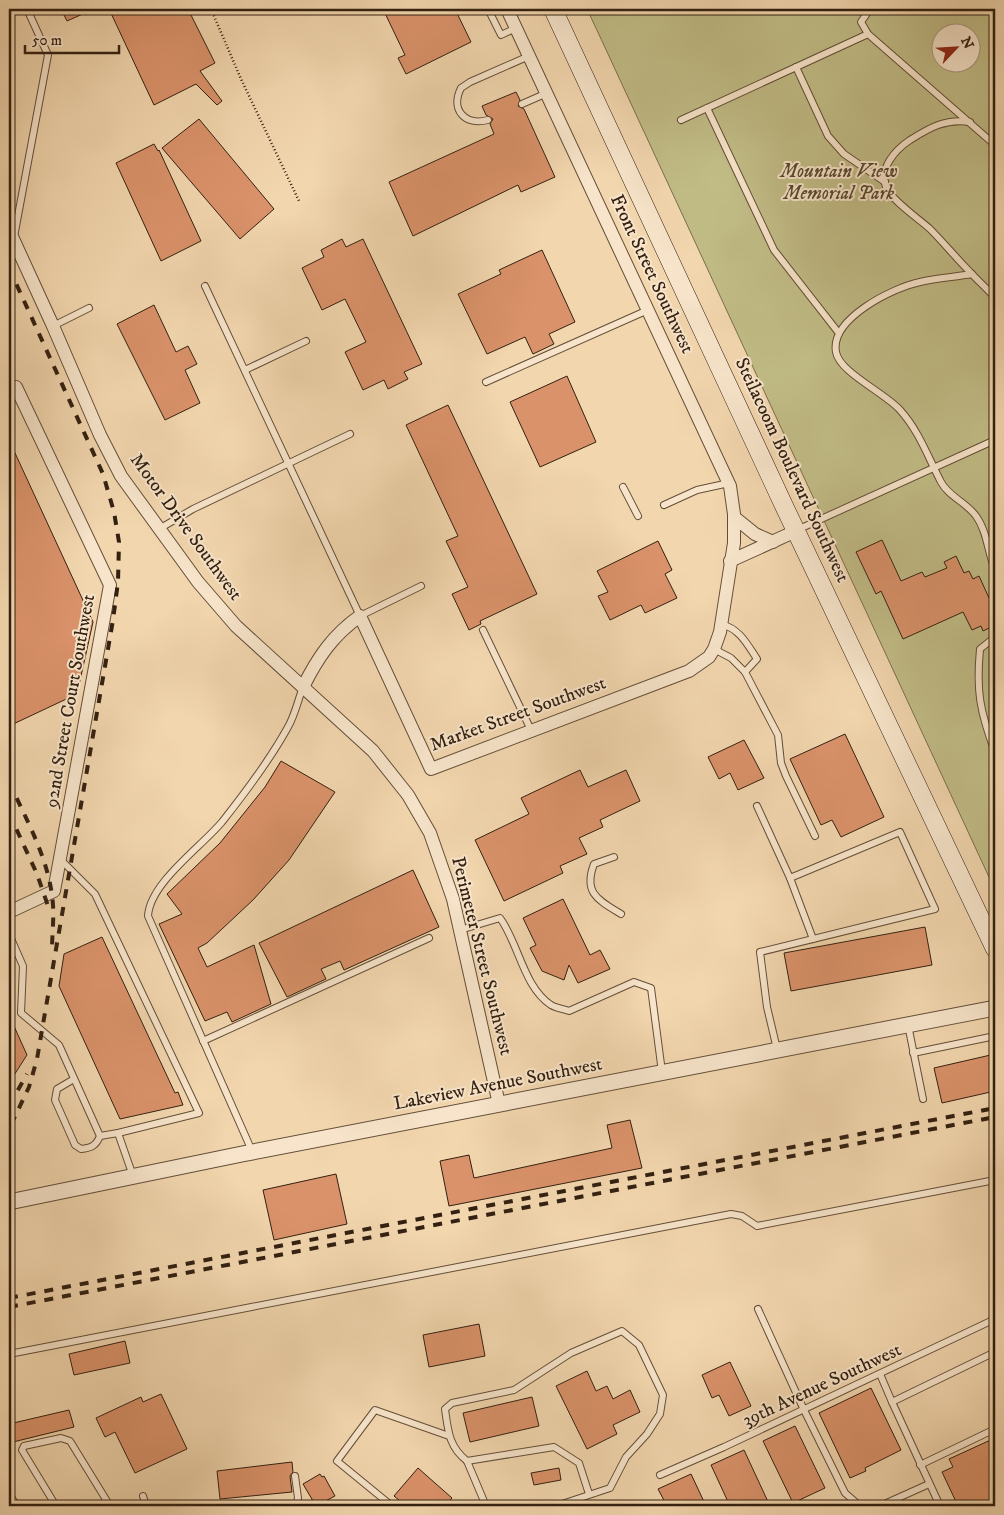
<svg xmlns="http://www.w3.org/2000/svg" width="1004" height="1515" font-family="'IM FELL DW Pica',serif">
<style>
.green{fill:#c1bc86;stroke:#7a6e4c;fill-rule:evenodd}
.building{fill:#da926a;stroke:#332011}
.lines{fill:none;stroke-linecap:round;stroke-linejoin:round}
.service-casing{stroke:#634e38;stroke-width:8}
.minor-casing{stroke:#634e38;stroke-width:14}
.tertiary-casing{stroke:#634e38;stroke-width:17}
.secondary-casing{stroke:#332011;stroke-width:19}
.path{stroke:#332011;stroke-width:2.5;stroke-dasharray:1 2.5;stroke-linecap:butt}
.service{stroke:#f7e4ca;stroke-width:6}
.minor{stroke:#f7e4ca;stroke-width:12}
.tertiary{stroke:#f7e4ca;stroke-width:15}
.secondary{stroke:#f7e4ca;stroke-width:18}
.rail{stroke:#332011;stroke-width:4;stroke-dasharray:9 9;stroke-linecap:butt}
.labels{text-anchor:middle;dominant-baseline:central;stroke-width:4;stroke-linejoin:round;paint-order:stroke}
.park-label{font-size:19px;font-style:italic;fill:#56472e;stroke:#f7e4ca}
.street-label{font-size:19px;fill:#332011;stroke:#f7e4ca}
</style>
<rect width="100%" height="100%" fill="#f2d6ae"/>
<filter id="stains"><feTurbulence type="fractalNoise" baseFrequency=".004" numOctaves="4"/><feColorMatrix values="0 0 0 0 .2 0 0 0 0 .09 0 0 0 0 .02 0 0 0 .5 -.17"/></filter>
<radialGradient id="worn" r=".72"><stop offset=".6" stop-color="#630" stop-opacity="0"/><stop offset="1" stop-color="#630" stop-opacity=".3"/></radialGradient>
<!-- green -->
<path class="green" d="M587,9H995V890L602,41ZM942,32H972V62H942Z"/>
<!-- building -->
<g class="building">
<path d="M61,9H94L67,21Z"/>
<path d="M109,9H188L215,63L200,71L222,101L217,105L196,84L154,105Z"/>
<path d="M383,9H455L471,42L406,74L398,58L405,55Z"/>
<path d="M516,92L520,100L518,106L524,109L555,177L521,192L518,185L413,236L389,182L494,134L490,124L493,119L486,115L482,106Z"/>
<path d="M199,119L274,209L240,239L162,148Z"/>
<path d="M154,144L158,151L159,150L201,241L161,261L116,163Z"/>
<path d="M342,239L346,247L363,239L422,364L404,372L408,379L388,389L384,380L363,390L345,352L366,342L345,299L322,310L302,268L324,257L321,250Z"/>
<path d="M542,250L575,322L549,334L554,344L533,354L525,337L487,354L458,294L501,274L499,270Z"/>
<path d="M154,305L176,352L188,346L197,364L185,370L200,403L165,420L117,324Z"/>
<path d="M567,376L596,442L540,467L510,402Z"/>
<path d="M448,405L537,594L480,621L481,624L469,630L452,594L468,587L446,541L458,536L406,425Z"/>
<path d="M9,440L93,622L77,694L9,726Z"/>
<path d="M882,540L901,581L922,572L925,577L947,568L944,562L956,556L964,573L969,571L973,579L979,576L995,611V625L983,631L981,626L972,630L963,612L903,639L881,591L876,594L856,552Z"/>
<path d="M658,541L672,570L665,574L677,598L645,613L641,605L610,620L598,596L608,592L597,571Z"/>
<path d="M845,734L884,817L841,837L832,820L821,825L790,759Z"/>
<path d="M744,740L764,778L738,790L730,773L719,779L708,757Z"/>
<path d="M281,761L335,792L289,860L253,900L207,943L198,948L207,967L254,945L271,1004L232,1022L227,1012L205,1021L159,924L182,914L167,894L220,843L265,787Z"/>
<path d="M580,770L588,787L626,770L640,801L600,820L603,827L579,838L587,854L560,866L563,873L504,901L475,840L529,814L521,798Z"/>
<path d="M413,870L439,927L344,970L340,961L321,969L326,979L287,997L259,943Z"/>
<path d="M563,899L590,955L600,950L610,969L578,983L569,965L564,980L542,971L530,948L536,945L523,918Z"/>
<path d="M925,927L932,965L791,991L784,953Z"/>
<path d="M102,937L175,1093L178,1092L183,1105L120,1119L59,986L64,954Z"/>
<path d="M9,1015L27,1055L9,1083Z"/>
<path d="M995,1054V1091L942,1103L934,1068Z"/>
<path d="M630,1120L642,1168L449,1206L440,1161L469,1155L474,1178L612,1148L607,1125Z"/>
<path d="M336,1174L347,1224L274,1240L263,1190Z"/>
<path d="M479,1324L485,1356L429,1367L423,1335Z"/>
<path d="M125,1341L130,1363L74,1375L69,1354Z"/>
<path d="M730,1362L751,1406L729,1416L719,1395L712,1398L702,1375Z"/>
<path d="M587,1371L596,1391L607,1386L613,1399L630,1390L640,1412L613,1425L617,1434L587,1449L556,1386Z"/>
<path d="M871,1388L901,1450L865,1468L866,1471L850,1478L819,1413Z"/>
<path d="M161,1394L187,1449L135,1473L115,1432L105,1437L96,1418L141,1397L143,1402Z"/>
<path d="M532,1397L539,1426L470,1442L463,1413Z"/>
<path d="M69,1410L74,1427L9,1443V1424Z"/>
<path d="M795,1426L825,1488L793,1503L763,1441Z"/>
<path d="M995,1438V1506H958L942,1472L953,1467L949,1459Z"/>
<path d="M744,1450L770,1506H730L711,1465Z"/>
<path d="M292,1462L293,1472L290,1476L292,1492L220,1499L217,1471Z"/>
<path d="M418,1468L452,1498L445,1506H406L394,1496Z"/>
<path d="M559,1468L561,1480L534,1485L531,1473Z"/>
<path d="M320,1474L322,1477L324,1476L335,1496L316,1506L303,1484Z"/>
<path d="M691,1474L706,1506H667L658,1489Z"/>
</g>
<g class="lines">
<!-- service casing -->
<g class="service-casing">
<g id="service">
<path d="M488,9L501,35L516,28"/>
<path d="M858,9L865,14"/>
<path d="M870,9L861,22L868,34L995,145"/>
<path d="M993,9L995,11"/>
<path d="M796,67L828,136L844,154L885,182"/>
<path d="M522,104L547,93"/>
<path d="M707,108L774,250L838,332"/>
<path d="M488,120C465,126 450,110 461,88L470,82L529,56"/>
<path d="M681,120L868,34"/>
<path d="M970,122C946,118 929,128 910,140C895,150 879,168 886,187C891,200 919,219 930,229C944,243 957,259 971,273C979,282 988,289 995,298"/>
<path d="M14,237L48,55L27,9"/>
<path d="M972,274C955,277 937,278 920,282C892,288 830,319 836,352C839,372 885,393 900,410C919,431 928,457 941,482C948,496 967,503 976,516C987,531 988,553 995,570"/>
<path d="M205,286L360,616L421,586"/>
<path d="M53,326L89,308"/>
<path d="M245,370L306,341"/>
<path d="M486,382L648,310"/>
<path d="M623,487L638,516"/>
<path d="M664,505L697,490L729,483"/>
<path d="M159,529L193,509L350,434"/>
<path d="M797,530L995,440"/>
<path d="M721,624C740,629 747,644 757,659L745,672"/>
<path d="M483,630L531,730"/>
<path d="M995,637L980,649C976,691 980,712 995,752"/>
<path d="M714,649L731,658L745,672L778,735L781,763L786,776L815,836"/>
<path d="M757,806L790,878L900,832L935,909L760,952L767,1007L777,1049"/>
<path d="M614,857L594,864C583,893 598,900 621,914"/>
<path d="M60,859L95,894L199,1113L118,1133L133,1176"/>
<path d="M790,878L813,939"/>
<path d="M460,930L500,918C519,944 523,986 551,1005C556,1008 563,1009 569,1011L634,982L651,988L662,1072"/>
<path d="M9,934L23,966L21,1013L59,1045L100,1136L118,1133"/>
<path d="M908,1025L923,1099"/>
<path d="M203,1041L429,938"/>
<path d="M913,1053L995,1036"/>
<path d="M74,1079L57,1089L55,1100L75,1145L81,1149C91,1148 96,1146 100,1136"/>
<path d="M252,1151L148,916C150,883 200,848 222,822C245,793 271,758 288,727C295,715 298,700 303,687"/>
<path d="M758,1309L804,1410L845,1493L860,1506"/>
<path d="M9,1354L731,1214L742,1216L757,1226L995,1180"/>
<path d="M880,1374L892,1402"/>
<path d="M467,1461L486,1506"/>
<path d="M920,1465L995,1429"/>
<path d="M660,1475L724,1447L995,1319"/>
<path d="M295,1476L298,1498L296,1506"/>
<path d="M9,1494L17,1506"/>
<path d="M143,1496L146,1506"/>
<path d="M56,1506L22,1450L24,1446L61,1438L70,1441L110,1506"/>
<path d="M392,1506L337,1461L375,1410L449,1436"/>
<path d="M556,1506L610,1488L626,1457L647,1434L660,1414L663,1395L639,1345L622,1331L571,1353L514,1390L452,1403L445,1409C448,1431 449,1447 467,1461L554,1447L579,1463L589,1494"/>
<path d="M880,1506L929,1484"/>
<path d="M940,1506L892,1402L995,1352"/>
</g>
</g>
<!-- minor casing -->
<g class="minor-casing">
<g id="minor">
<path d="M9,230L53,326L100,435L121,476L198,582L236,626L373,751L408,795L430,833L453,899L499,1104"/>
<path d="M734,517L755,534L773,542"/>
<path d="M730,561L796,531"/>
<path d="M303,687C318,657 333,635 360,616L431,769L689,671L709,657L714,649L720,632L734,543V514L730,486L507,9"/>
<path d="M9,912L54,891L110,585L16,387"/>
</g>
</g>
<!-- tertiary casing -->
<g class="tertiary-casing">
<path id="tertiary" d="M9,1202L242,1154L995,1008"/>
</g>
<!-- secondary casing -->
<g class="secondary-casing">
<path id="secondary" d="M553,9L785,508L995,949"/>
</g>
<!-- path -->
<path class="path" d="M211,9L241,79L299,201"/>
<!-- service -->
<use href="#service" class="service"/>
<!-- minor -->
<use href="#minor" class="minor"/>
<!-- tertiary -->
<use href="#tertiary" class="tertiary"/>
<!-- secondary -->
<use href="#secondary" class="secondary"/>
<!-- rail -->
<g class="rail">
<path d="M9,268L103,474L114,512L119,542L118,582L113,620L37,1059L29,1087L9,1129"/>
<path d="M9,772L14,789"/>
<path d="M9,782C27,821 50,861 53,905C54,920 52,935 52,951"/>
<path d="M9,813L37,874L48,906"/>
<path d="M9,1106L27,1074"/>
<path d="M9,1298L995,1108"/>
<path d="M9,1307L995,1117"/>
</g>
</g>
<g class="labels">
<!-- park labels -->
<g class="park-label">
<text x="839" y="171">Mountain View<tspan x="839" dy="22">Memorial Park</tspan></text>
</g>
<!-- street labels -->
<g class="street-label">
<text transform="translate(652 274) rotate(65)">Front Street Southwest</text>
<text transform="translate(792 470) rotate(65)">Steilacoom Boulevard Southwest</text>
<text transform="translate(186 527) rotate(54)">Motor Drive Southwest</text>
<text transform="translate(70 701) rotate(-80)">92nd Street Court Southwest</text>
<text transform="translate(518 714) rotate(-20)">Market Street Southwest</text>
<text transform="translate(482 956) rotate(76)">Perimeter Street Southwest</text>
<text transform="translate(498 1084) rotate(-11)">Lakeview Avenue Southwest</text>
<text transform="translate(822 1385) rotate(-25)">39th Avenue Southwest</text>
</g>
</g>
<!-- margin -->
<rect width="1004" height="1515" fill="none" stroke="#f2d6ae" stroke-width="30"/>
<rect x="10" y="10" width="984" height="1495" fill="none" stroke="#332011" stroke-width="2.5"/>
<rect x="15" y="15" width="974" height="1485" fill="none" stroke="#332011"/>
<!-- north arrow -->
<g transform="translate(956 48) rotate(65)"><circle r="24" fill="#f7e4ca" stroke="#a99680"/>
<path d="M0-4L9 19L0 12L-9 19Z" fill="#8f2418"/>
<text y="-8" font-size="14" font-weight="bold" text-anchor="middle" fill="#332011">N</text>
</g>
<!-- scale -->
<path d="M25 45v8h94v-8" fill="none" stroke="#332011" stroke-width="2.5"/>
<text x="32" y="45" font-size="15" fill="#332011" stroke="#f7e4ca" stroke-width="4" paint-order="stroke">50 m</text>
<rect width="100%" height="100%" filter="url(#stains)"/>
<rect width="100%" height="100%" fill="url(#worn)"/>
</svg>
